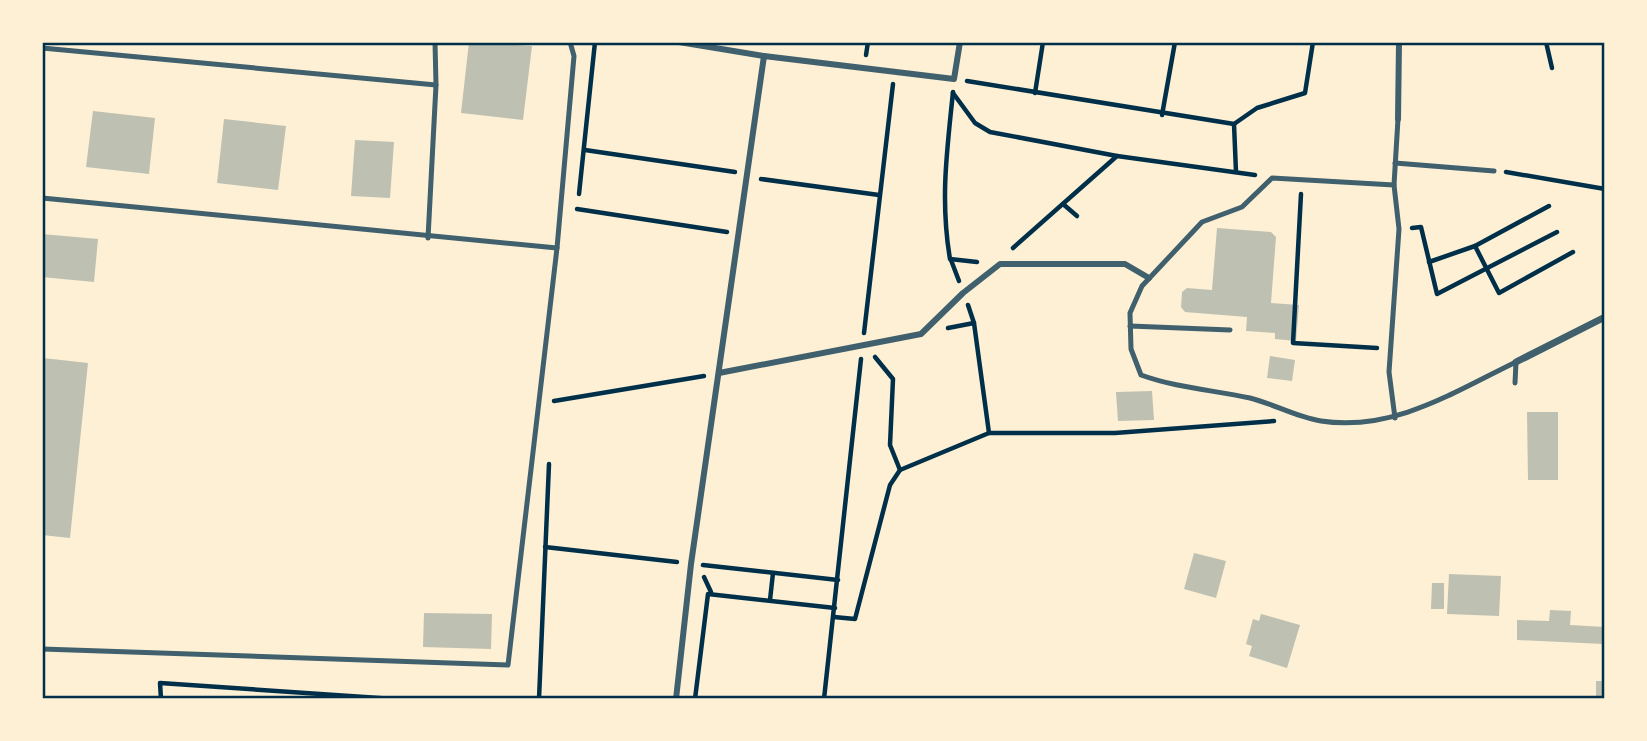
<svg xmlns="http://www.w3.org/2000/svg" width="1647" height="741" font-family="'Asap Condensed',sans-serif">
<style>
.building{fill:#bec0b2}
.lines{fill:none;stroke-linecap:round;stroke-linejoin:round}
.path{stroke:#003049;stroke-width:4.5}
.service{stroke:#3f606c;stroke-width:5}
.pedestrian{stroke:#3f606c;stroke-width:6}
.minor{stroke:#3f606c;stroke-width:7}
.neatline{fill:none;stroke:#003049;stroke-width:2.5}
</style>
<rect width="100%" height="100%" fill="#fdf0d5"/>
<!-- building -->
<g class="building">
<path d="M469,42L532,46L523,120L461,113Z"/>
<path d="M93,111L155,118L149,174L86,167Z"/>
<path d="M224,119L286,126L278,190L217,183Z"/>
<path d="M355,140L394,142L390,198L351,196Z"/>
<path d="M1217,228L1271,232L1276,237L1271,303L1299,305L1296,341L1275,339V333L1246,331L1247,317L1185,312L1181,307L1182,292L1187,288L1212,290Z"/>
<path d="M42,234L98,239L94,282L42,277Z"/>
<path d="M1270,356L1295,360L1292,381L1267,378Z"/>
<path d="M43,358L88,363L70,538L42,535Z"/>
<path d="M1152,391L1154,420L1118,421L1116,392Z"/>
<path d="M1527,412H1558V480H1528Z"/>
<path d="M1194,553L1226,561L1216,598L1184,589Z"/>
<path d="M1449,574L1501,576L1499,616L1447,614Z"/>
<path d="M1432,583H1444V609H1431Z"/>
<path d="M1550,610L1571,611L1570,625L1605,627L1604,644L1517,640V620L1549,621Z"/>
<path d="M424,613L492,614L491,649L423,647Z"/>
<path d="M1261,614L1300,625L1287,668L1249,656L1252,646L1246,644L1253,619L1259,621Z"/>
<path d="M1596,681H1605V698L1596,697Z"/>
</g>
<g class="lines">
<!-- path -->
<g class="path">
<path d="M1546,42L1552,68"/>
<path d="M866,55L868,42"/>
<path d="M967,81L1234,124L1236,172"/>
<path d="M953,92C947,151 940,200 950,259L977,262"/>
<path d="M953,93L975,123L990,132L1117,156"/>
<path d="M1035,93L1043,42"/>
<path d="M1162,115L1175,42"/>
<path d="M1234,124L1257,108L1305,93L1313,42"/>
<path d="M585,150L735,172"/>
<path d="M1506,172L1605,189"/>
<path d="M761,179L879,195"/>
<path d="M579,194L595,42"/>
<path d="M1301,194L1293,343L1377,348"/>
<path d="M1063,204L1077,216"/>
<path d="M1549,206L1475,246L1499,293L1573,252"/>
<path d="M577,209L727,232"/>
<path d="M1412,228L1421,227L1437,294L1557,232"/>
<path d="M1013,248L1117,156L1255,175"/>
<path d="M951,260L959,281"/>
<path d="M1429,262L1475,246"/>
<path d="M968,305L974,323L989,433H1115L1274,421"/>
<path d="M948,328L974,323"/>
<path d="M864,333L893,84"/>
<path d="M875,357L893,379L890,445L900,470"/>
<path d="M554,401L704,376"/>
<path d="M545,547L677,562"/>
<path d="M703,565L838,580"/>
<path d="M704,577L711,592"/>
<path d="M770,600L773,573"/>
<path d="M834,617L855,619L890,485L900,470L989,433"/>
<path d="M161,699L160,683L394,699"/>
<path d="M539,699L549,464"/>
<path d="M695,699L708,594L835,608"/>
<path d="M824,699L861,359"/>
</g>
<!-- service -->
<g class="service">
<path d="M42,48L436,85"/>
<path d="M1395,163L1494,171"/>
<path d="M1394,185L1398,119"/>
<path d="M42,198L557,248"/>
<path d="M428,238L436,85L435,42"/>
<path d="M1130,326L1230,330"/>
<path d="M1395,418L1389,372L1399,229L1394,185L1272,178L1242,207L1202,222L1142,286L1130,313L1131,349L1141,375C1177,388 1213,390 1250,398C1274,404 1296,417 1321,421C1393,432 1454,392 1516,362L1515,383"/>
<path d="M42,649L508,665L557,248L574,56L570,42"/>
</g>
<!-- pedestrian -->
<g class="pedestrian">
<path d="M679,42L764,56"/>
<path d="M1398,119L1399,42"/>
<path d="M719,373L921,334L963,293L1000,264H1125L1149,278"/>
<path d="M676,699L691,564L764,56L954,79L960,42"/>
</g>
<!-- minor -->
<path class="minor" d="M1516,362L1605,317"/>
</g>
<!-- border -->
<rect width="1647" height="741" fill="none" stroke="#fdf0d5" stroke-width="88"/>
<rect x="44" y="44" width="1559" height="653" class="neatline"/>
</svg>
